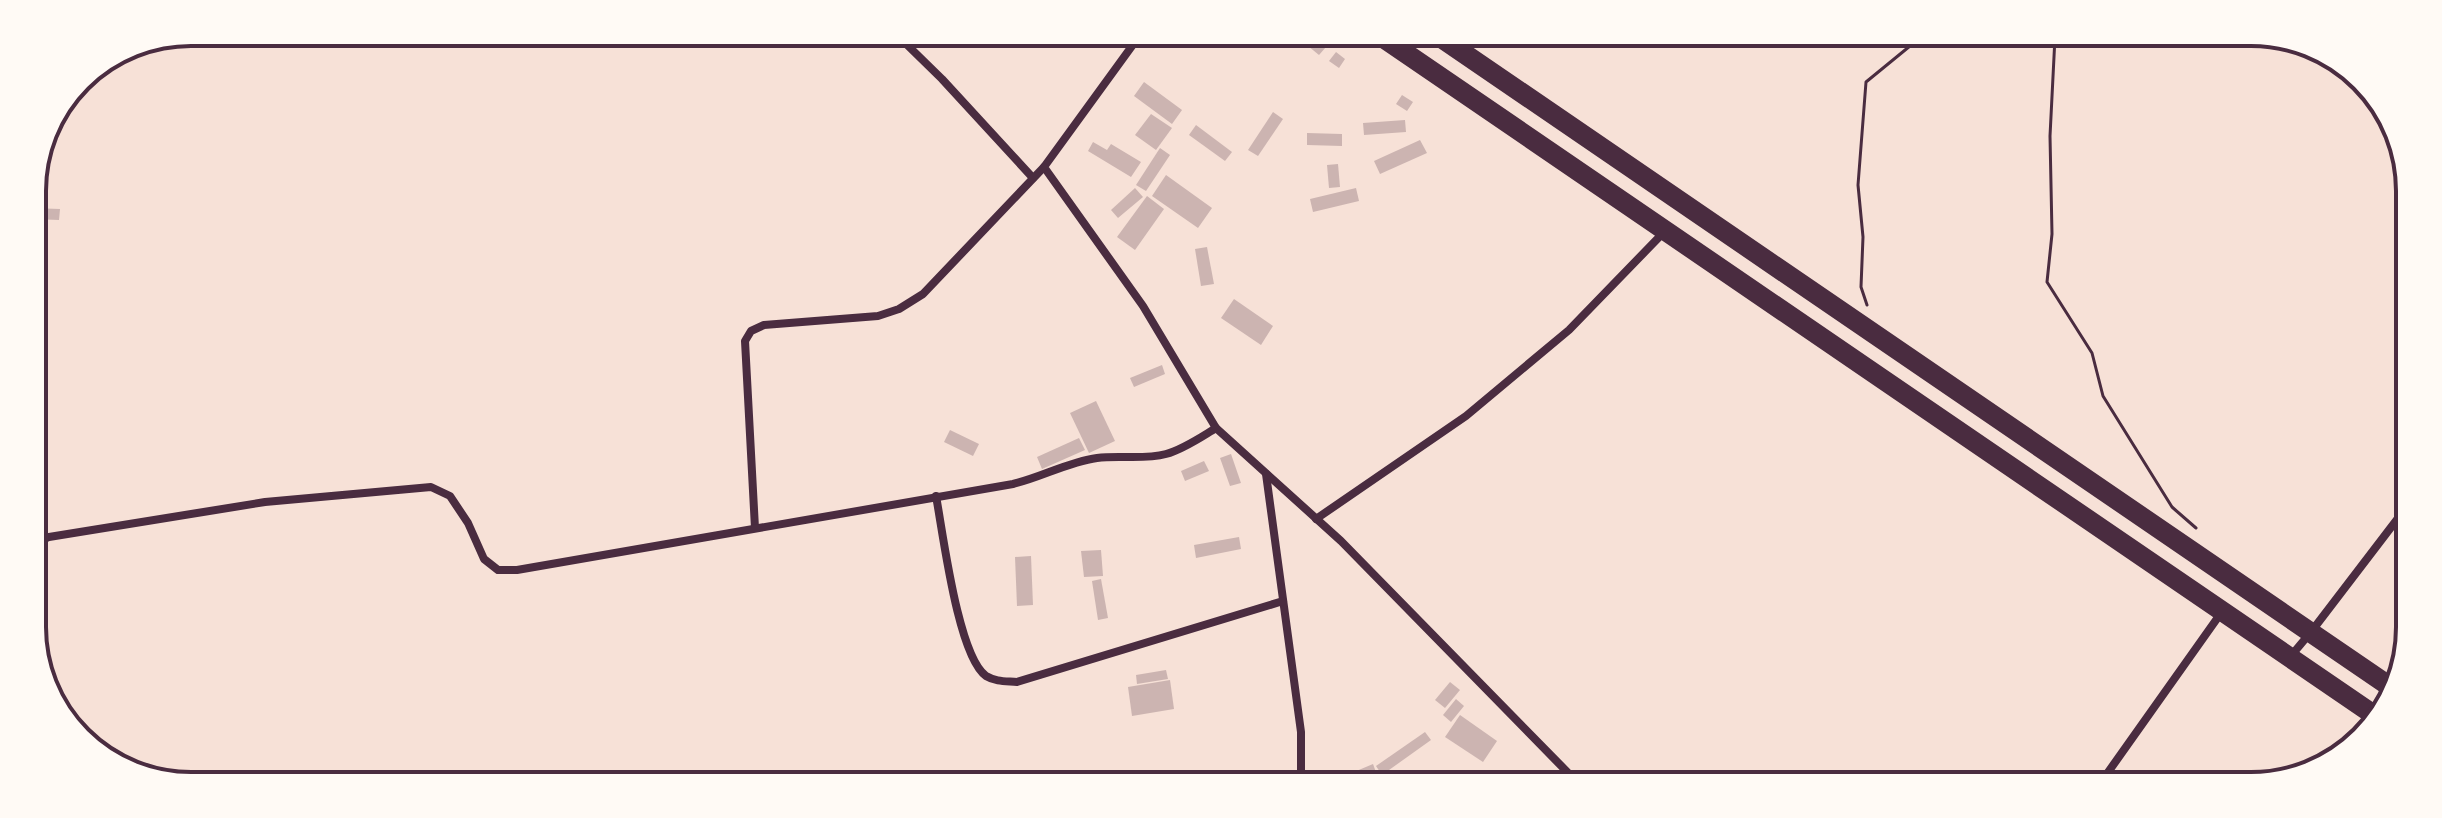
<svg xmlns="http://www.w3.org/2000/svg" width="2442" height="818" font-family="'Archivo Narrow',sans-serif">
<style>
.building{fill:#ccb4b1}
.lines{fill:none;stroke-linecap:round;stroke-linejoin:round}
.path{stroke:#4a2c40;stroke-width:3}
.minor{stroke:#4a2c40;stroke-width:8}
.trunk{stroke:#4a2c40;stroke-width:20}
.rim{fill:none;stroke:#4a2c40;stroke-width:4}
</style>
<rect width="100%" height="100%" fill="#f7e1d7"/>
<!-- building -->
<g class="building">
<path d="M1315,37L1326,47L1319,55L1308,46Z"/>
<path d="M1336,52L1345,59L1339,68L1329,61Z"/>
<path d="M1144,82L1182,110L1172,124L1134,96Z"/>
<path d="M1402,95L1413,102L1407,111L1396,104Z"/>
<path d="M1273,112L1283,119L1258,156L1248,150Z"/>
<path d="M1151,114L1172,128L1156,150L1135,135Z"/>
<path d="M1405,120L1406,132L1364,135L1363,123Z"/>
<path d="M1196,125L1232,152L1225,161L1189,135Z"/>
<path d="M1307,133L1342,134V146L1307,145Z"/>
<path d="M1420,140L1427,153L1380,174L1374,161Z"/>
<path d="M1093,142L1107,150L1111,144L1141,162L1131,177L1088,151Z"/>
<path d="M1160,148L1170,155L1146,191L1136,185Z"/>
<path d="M1338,164L1340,187L1329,188L1327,165Z"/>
<path d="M1166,175L1212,208L1198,228L1152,196Z"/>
<path d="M1135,188L1143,197L1118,218L1111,210Z"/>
<path d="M1356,188L1359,201L1313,212L1310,199Z"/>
<path d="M1147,196L1164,209L1135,250L1117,237Z"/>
<path d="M32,208L60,209L59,220L33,219Z"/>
<path d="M1207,247L1214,284L1201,286L1195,249Z"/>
<path d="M1234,299L1273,326L1261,345L1221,318Z"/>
<path d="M1162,365L1165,374L1134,387L1130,378Z"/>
<path d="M1096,401L1115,441L1089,453L1070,413Z"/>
<path d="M950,430L979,444L973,456L944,442Z"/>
<path d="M1079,438L1085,450L1042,469L1037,457Z"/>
<path d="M1231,454L1241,483L1230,486L1220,458Z"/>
<path d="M1204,461L1209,471L1185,481L1181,471Z"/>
<path d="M1239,537L1241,549L1196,558L1194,545Z"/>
<path d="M1101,550L1103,576L1084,577L1081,551Z"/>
<path d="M1031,556L1033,605L1017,606L1015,557Z"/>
<path d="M1101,579L1108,618L1098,620L1092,581Z"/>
<path d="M1166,670L1168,679L1137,684L1136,675Z"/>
<path d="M1170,680L1174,709L1132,716L1128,687Z"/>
<path d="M1450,682L1460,690L1445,708L1435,700Z"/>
<path d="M1456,699L1464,706L1451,722L1443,715Z"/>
<path d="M1460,715L1497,741L1483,762L1445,737Z"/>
<path d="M1425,732L1431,740L1382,775L1376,766Z"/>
<path d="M1373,764L1377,775L1359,783L1354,772Z"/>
</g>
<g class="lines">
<!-- path -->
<g class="path">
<path d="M2055,37L2050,136L2052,234L2047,282L2092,353L2103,396L2172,507L2196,528"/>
<path d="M1867,305L1861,287L1863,237L1858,185L1866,82L1921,37"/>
</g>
<!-- minor -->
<g class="minor">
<path d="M896,34L942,79L1033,178"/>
<path d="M1140,35L1044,167L1143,306L1216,428L1341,541L1579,784"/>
<path d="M1266,474L1301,732V783"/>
<path d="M936,496C943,533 958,656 986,676C996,682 1006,681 1017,682L1283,601"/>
<path d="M1316,519L1466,416L1569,330L1666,230"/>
<path d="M755,528L745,341L751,331L764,325L878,316L899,309L923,294L1044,167"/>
<path d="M34,544L49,537L265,502L431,487L450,496L468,523L484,559L498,570H517L1013,484C1042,477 1068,462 1097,458C1120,455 1144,460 1166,454C1184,449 1201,437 1216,428"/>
<path d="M2290,657L2311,632L2405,509"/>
<path d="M2099,785L2221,613"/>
</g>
<!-- trunk -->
<g class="trunk">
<path d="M1379,35C1712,260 2041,490 2374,715"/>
<path d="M1437,35L2392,688"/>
</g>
</g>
<!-- crop -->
<path d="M0 0H2442V818H0ZM191 46H2251A145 145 0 0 1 2396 191V627A145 145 0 0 1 2251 772H191A145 145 0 0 1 46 627V191A145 145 0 0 1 191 46Z" fill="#fffaf5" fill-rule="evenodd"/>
<path class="rim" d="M191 46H2251A145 145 0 0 1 2396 191V627A145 145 0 0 1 2251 772H191A145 145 0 0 1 46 627V191A145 145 0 0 1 191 46Z"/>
</svg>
